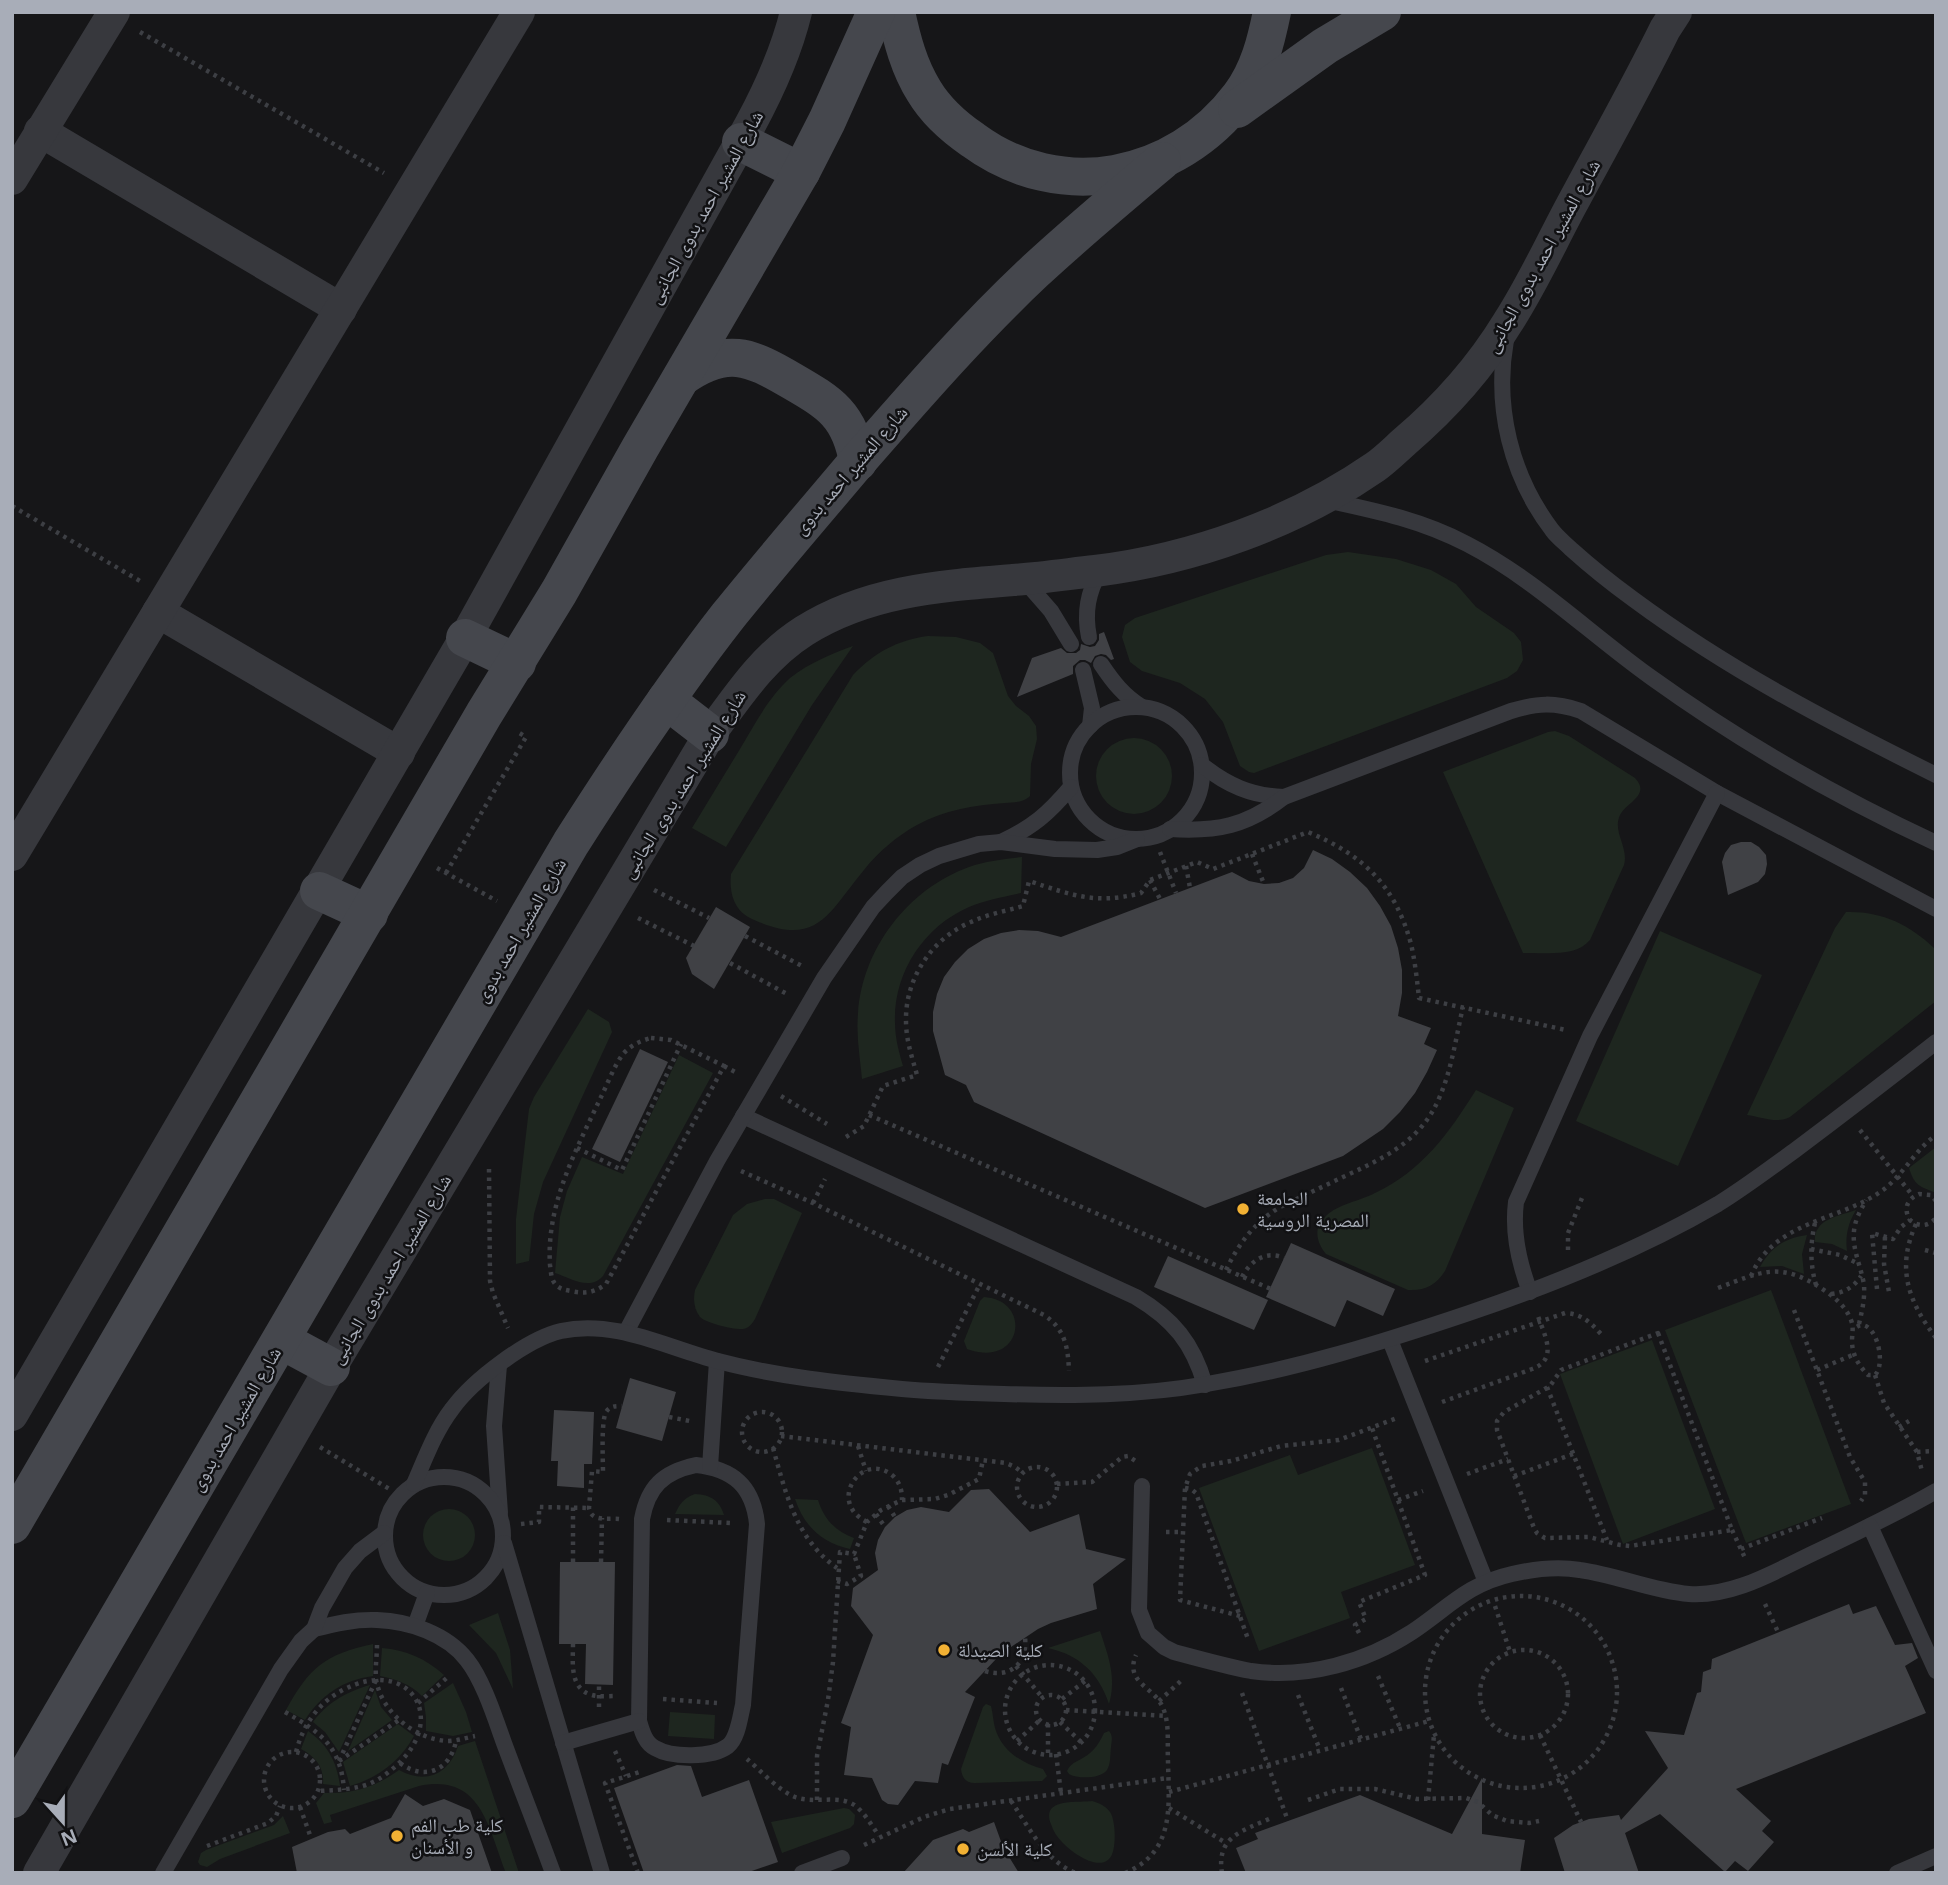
<svg xmlns="http://www.w3.org/2000/svg" width="1948" height="1885" font-family="'Noto Sans','Noto Naskh Arabic',sans-serif">
<style>
.green{fill:#1e261f}
.building{fill:#404145}
.lines{fill:none;stroke-linecap:round;stroke-linejoin:round}
.path{stroke:#3d3f44;stroke-width:4.5;stroke-dasharray:3.5 5;stroke-linecap:butt}
.lane{stroke:#37383d;stroke-width:16}
.street{stroke:#37383d;stroke-width:32}
.secondary{stroke:#45474d;stroke-width:38}
.poi-dot{fill:#f2b134;stroke:#111113;stroke-width:2.5}
.labels{text-anchor:middle;dominant-baseline:central;stroke-width:5;stroke-linejoin:round;paint-order:stroke}
.street-label{font-size:19px;fill:#a8adb8;stroke:#111113}
.poi-label{font-size:19px;fill:#a8adb8;stroke:#111113;text-anchor:start}
</style>
<rect width="100%" height="100%" fill="#161618"/>
<!-- green -->
<g class="green">
<path d="M1348,552L1396,559L1431,570L1456,584L1476,607L1514,633L1521,642L1523,660L1517,671L1507,678L1254,773L1249,772L1240,766L1223,722L1205,699L1180,683L1142,671L1130,662L1122,637L1125,625L1135,618L1326,555Z"/>
<path d="M928,636L956,637L980,643L993,653L1008,696L1016,706L1029,716L1036,726L1037,739L1031,764L1030,796C1023,803 1014,802 1005,803C973,805 945,810 917,825C897,836 878,852 864,870C828,913 818,949 752,919C734,911 729,893 731,874L853,675C874,653 897,640 928,636Z"/>
<path d="M853,646L812,705L726,847L692,828C708,802 724,775 740,749C755,724 768,698 790,678C809,663 831,654 853,646Z"/>
<path d="M1555,731L1569,736L1635,778C1651,795 1627,802 1620,815C1612,832 1629,847 1624,865L1590,940C1575,958 1544,952 1523,953L1443,772L1548,732Z"/>
<circle cx="1134" cy="776" r="38"/>
<path d="M1022,857L1021,893C1004,897 985,900 969,907C923,927 893,974 895,1023C895,1038 899,1052 903,1066L862,1079C860,1057 856,1036 858,1014C862,949 908,889 969,867C986,861 1004,859 1022,857Z"/>
<path d="M1846,912C1881,911 1909,924 1934,948L1936,950V1001L1790,1117C1778,1124 1761,1117 1747,1115L1835,928Z"/>
<path d="M1660,931L1762,975L1678,1166L1576,1121Z"/>
<path d="M588,1009L609,1022L612,1032L543,1182L534,1214L529,1261L516,1264V1219L529,1109L534,1097Z"/>
<path d="M679,1055L713,1073L603,1276C590,1291 570,1278 555,1273L560,1217L567,1191L582,1157L623,1174Z"/>
<path d="M1476,1090L1514,1108L1445,1271C1436,1285 1425,1291 1408,1290L1326,1254C1316,1242 1313,1227 1326,1216C1338,1204 1360,1201 1375,1193C1422,1171 1449,1133 1476,1090Z"/>
<path d="M1936,1147V1193C1920,1186 1915,1187 1909,1168Z"/>
<path d="M765,1199H774L802,1213L755,1319C752,1324 749,1328 743,1329C734,1330 706,1323 700,1317C694,1309 693,1300 695,1290L733,1215L747,1204Z"/>
<path d="M1856,1210C1848,1223 1845,1236 1847,1251L1832,1244L1815,1242C1813,1219 1839,1216 1856,1210Z"/>
<path d="M1807,1235L1802,1254L1804,1274L1782,1266L1760,1267C1771,1247 1785,1238 1807,1235Z"/>
<path d="M1771,1290L1851,1504L1746,1543L1665,1330Z"/>
<path d="M984,1297C1032,1300 1023,1367 970,1350L967,1349L964,1341L980,1301Z"/>
<path d="M1652,1340L1715,1509L1623,1544L1560,1374Z"/>
<path d="M1372,1448L1415,1565L1341,1592L1350,1618L1259,1651L1199,1488L1290,1455L1298,1475Z"/>
<path d="M695,1494C711,1495 719,1500 724,1515L675,1514C680,1503 684,1498 695,1494Z"/>
<path d="M795,1499L818,1500C824,1519 835,1531 854,1538L850,1549C822,1543 804,1526 795,1499Z"/>
<circle cx="449" cy="1535" r="26"/>
<path d="M498,1613L510,1650L513,1689L496,1653L469,1625Z"/>
<path d="M1100,1631C1108,1655 1117,1678 1109,1704C1099,1673 1079,1655 1048,1648Z"/>
<path d="M373,1644V1676C343,1680 321,1695 305,1720L286,1710C309,1668 325,1654 373,1644Z"/>
<path d="M382,1648C406,1650 425,1658 444,1675L422,1696C410,1684 396,1679 380,1676Z"/>
<path d="M453,1683L466,1712L472,1732L453,1736L426,1731V1717L424,1703Z"/>
<path d="M370,1685L339,1752L325,1732L313,1722C328,1702 346,1692 370,1685Z"/>
<path d="M375,1690L381,1707L392,1720L348,1751Z"/>
<path d="M986,1704L991,1706C993,1713 993,1721 995,1728C1002,1751 1021,1763 1043,1769L1047,1776L1042,1781L975,1783C966,1783 962,1778 961,1769L983,1707Z"/>
<path d="M670,1712L715,1715L714,1739L668,1736Z"/>
<path d="M398,1724L414,1736C400,1761 378,1778 350,1786L343,1762Z"/>
<path d="M308,1731C328,1745 337,1762 340,1786L323,1784C324,1767 316,1757 301,1749Z"/>
<path d="M1109,1731C1113,1736 1112,1739 1111,1747C1110,1754 1111,1764 1107,1770C1101,1779 1077,1779 1069,1774L1067,1771C1071,1761 1083,1760 1090,1753C1097,1747 1100,1741 1104,1733Z"/>
<path d="M475,1741L519,1873H506C488,1827 481,1773 419,1786L330,1815L332,1822L324,1824L316,1803L324,1793C353,1794 376,1787 399,1770C426,1785 449,1774 458,1746Z"/>
<path d="M1092,1801C1099,1803 1106,1806 1110,1812C1116,1820 1117,1853 1109,1859C1097,1871 1071,1852 1062,1842C1057,1837 1053,1831 1051,1824C1041,1798 1075,1803 1092,1801Z"/>
<path d="M844,1808L849,1809L855,1815L854,1824L850,1828L782,1853L771,1822Z"/>
<path d="M283,1816L290,1833L220,1859L207,1867L200,1865L198,1862L201,1853L206,1850L274,1825Z"/>
</g>
<!-- building -->
<g class="building">
<path d="M1104,632L1114,659L1111,660L1106,655L1101,654L1095,656L1091,663L1085,660H1080L1073,666V674L1017,697L1032,658L1061,648L1067,653H1076L1080,650L1081,644L1090,647L1095,646L1099,640V634Z"/>
<path d="M1741,842H1751L1759,847L1766,855L1767,864L1765,874L1758,882L1728,895L1722,862L1725,853L1731,845Z"/>
<path d="M1313,850L1332,859L1350,872L1367,888L1380,906L1391,926L1398,948L1402,970V993L1398,1016L1431,1028L1424,1044L1437,1050L1427,1072L1415,1093L1400,1112L1383,1129L1343,1156L1205,1208L974,1102L966,1085L945,1075L933,1031V1012L937,994L944,977L955,962L968,949L984,939L1001,933L1019,930L1038,931L1061,937L1232,872L1249,881L1264,884L1279,883L1293,878L1304,868Z"/>
<path d="M716,907L750,927L714,989L692,974L686,958Z"/>
<path d="M640,1049L668,1062L620,1162L592,1149Z"/>
<path d="M1291,1243L1395,1289L1383,1316L1347,1300L1335,1327L1266,1297Z"/>
<path d="M1168,1256L1268,1300L1254,1330L1154,1287Z"/>
<path d="M630,1378L676,1392L662,1441L616,1428Z"/>
<path d="M554,1410L594,1412L592,1464H584V1488L557,1486L558,1461H551Z"/>
<path d="M989,1489L1030,1532L1079,1514L1086,1549L1126,1559L1093,1584L1097,1609L1051,1623L1038,1629L1011,1647L997,1658L965,1692L975,1697L948,1765L942,1763L938,1783L915,1781L898,1805L888,1804L882,1800L872,1778L844,1775L851,1727L841,1723L873,1635L851,1606L853,1588L878,1570L875,1553L878,1540L885,1527L895,1517L907,1510L921,1507L949,1512L971,1490Z"/>
<path d="M560,1562H615L613,1685L585,1684L586,1644H559Z"/>
<path d="M1849,1604L1853,1614L1876,1606L1895,1645L1912,1643L1918,1658L1905,1666L1926,1713L1736,1789L1771,1821L1762,1831L1774,1842L1748,1871L1735,1861L1725,1872L1660,1814L1625,1833L1639,1873H1565L1554,1838L1573,1825L1589,1819L1619,1815L1621,1820L1668,1768L1645,1731L1684,1735L1697,1693L1701,1692L1703,1672L1711,1669L1712,1659Z"/>
<path d="M677,1765L691,1766L702,1797L749,1780L778,1862L746,1873H644L614,1788Z"/>
<path d="M1482,1778V1834L1525,1840L1520,1873H1246L1236,1848L1258,1839L1255,1833L1360,1795L1452,1834Z"/>
<path d="M405,1794L423,1806L444,1799L470,1810L492,1873H297L292,1847L328,1832L345,1829L350,1834L391,1818Z"/>
<path d="M994,1822L1003,1847L1019,1873H903L933,1840L963,1829L969,1832Z"/>
</g>
<g class="lines">
<!-- path -->
<g class="path">
<path d="M140,32L384,173"/>
<path d="M12,506L140,581"/>
<path d="M1160,852L1176,893"/>
<path d="M1252,854L1264,884"/>
<path d="M1186,866L1190,888"/>
<path d="M437,868L497,901"/>
<path d="M446,873L526,737L516,731"/>
<path d="M1150,880L1160,899"/>
<path d="M654,890L709,918"/>
<path d="M638,918L694,946"/>
<path d="M745,936L802,966"/>
<path d="M730,963L787,994"/>
<path d="M651,1038L671,1040L724,1066L606,1284C594,1293 584,1294 571,1291C565,1290 560,1289 556,1285C551,1280 551,1272 550,1265C546,1205 576,1150 601,1097C608,1083 614,1066 623,1054C631,1045 640,1041 651,1038Z"/>
<path d="M724,1066L739,1074"/>
<path d="M781,1096L827,1124"/>
<path d="M869,1115L1271,1289"/>
<path d="M1860,1130L1913,1196"/>
<path d="M846,1137L864,1126L883,1086L917,1075C912,1057 906,1040 906,1021C905,979 932,938 971,922C988,914 1006,911 1023,906L1029,881C1072,895 1095,905 1141,893L1150,880L1197,862L1213,869L1308,832C1363,855 1395,885 1411,944C1415,961 1417,980 1419,998L1566,1030"/>
<path d="M577,1148L622,1170L681,1044"/>
<path d="M489,1169L490,1281L493,1293L508,1328"/>
<path d="M741,1171L813,1203L1044,1315C1065,1329 1068,1347 1069,1371"/>
<path d="M1936,1201L1931,1195L1919,1194C1907,1199 1903,1209 1910,1220C1919,1227 1928,1227 1936,1218"/>
<path d="M813,1203L825,1179"/>
<path d="M1815,1223C1810,1244 1810,1264 1816,1285"/>
<path d="M1916,1224C1896,1268 1908,1301 1936,1338"/>
<path d="M1885,1237L1884,1264L1889,1292"/>
<path d="M1811,1249L1840,1255L1857,1263"/>
<path d="M1568,1250V1233L1582,1198"/>
<path d="M1925,1250L1936,1253"/>
<path d="M1226,1270C1239,1243 1254,1223 1280,1207C1301,1197 1322,1187 1343,1177C1384,1158 1422,1141 1440,1096C1452,1068 1456,1037 1463,1007"/>
<path d="M1751,1276C1774,1220 1841,1221 1883,1190C1904,1174 1915,1150 1936,1135"/>
<path d="M1242,1277C1250,1261 1266,1250 1284,1258"/>
<path d="M1718,1288C1761,1272 1779,1261 1821,1288C1834,1297 1845,1305 1851,1320C1854,1328 1852,1333 1852,1341C1852,1355 1859,1366 1868,1375H1875C1888,1362 1873,1311 1854,1329"/>
<path d="M1877,1289L1872,1233L1893,1239L1901,1227L1910,1220"/>
<path d="M1831,1294C1844,1293 1854,1287 1861,1276"/>
<path d="M1794,1310L1850,1457L1865,1482V1495L1861,1501"/>
<path d="M1859,1324C1862,1311 1865,1299 1864,1285C1861,1265 1850,1246 1855,1225C1857,1216 1862,1208 1866,1200"/>
<path d="M1658,1333L1732,1530L1630,1546L1620,1545L1589,1537L1545,1538L1537,1533L1534,1528L1497,1430V1421L1504,1412L1550,1386L1561,1370Z"/>
<path d="M1425,1361L1565,1313C1582,1314 1590,1322 1601,1334"/>
<path d="M938,1367L980,1284"/>
<path d="M1817,1370L1855,1354"/>
<path d="M1875,1375L1884,1403L1917,1452L1922,1471"/>
<path d="M1547,1387L1607,1540"/>
<path d="M1442,1402L1532,1369C1560,1359 1543,1333 1537,1313"/>
<circle cx="762" cy="1432" r="20"/>
<path d="M669,1417L690,1421"/>
<path d="M1899,1427L1909,1421"/>
<path d="M781,1436L1006,1463L1015,1467L1023,1473"/>
<path d="M858,1446L866,1471"/>
<path d="M320,1447L391,1490"/>
<path d="M773,1448C786,1494 796,1539 837,1568"/>
<path d="M1917,1452L1936,1451"/>
<circle cx="1037" cy="1487" r="20"/>
<path d="M1467,1474L1508,1459"/>
<path d="M1514,1476L1573,1454"/>
<path d="M1057,1484L1092,1482L1122,1457L1128,1456L1137,1462"/>
<path d="M1185,1488L1191,1489L1196,1493L1248,1639"/>
<path d="M1398,1500L1423,1491"/>
<path d="M888,1506L895,1517"/>
<path d="M876,1514L885,1527"/>
<path d="M619,1519C608,1518 591,1522 589,1508L592,1471L603,1472C603,1460 601,1421 606,1412C610,1406 615,1406 622,1406"/>
<path d="M667,1520L731,1523"/>
<path d="M867,1522C826,1502 862,1451 892,1475C900,1482 902,1490 902,1500"/>
<path d="M521,1524L539,1522V1507L589,1508"/>
<path d="M1732,1530L1745,1558"/>
<path d="M1166,1532H1183"/>
<path d="M1741,1549L1822,1518"/>
<path d="M573,1562V1507"/>
<path d="M601,1562L602,1518"/>
<path d="M837,1581L847,1584L861,1576L854,1554"/>
<circle cx="1521" cy="1692" r="96"/>
<path d="M1765,1604L1778,1632"/>
<path d="M1495,1606L1510,1652"/>
<path d="M1240,1616L1180,1600L1185,1488L1190,1474L1202,1466L1231,1461L1281,1446L1339,1440L1397,1418"/>
<path d="M1359,1633L1355,1625L1366,1619L1359,1602L1425,1575L1372,1428"/>
<path d="M573,1644C573,1662 569,1689 592,1695C599,1697 609,1696 616,1696"/>
<path d="M377,1645C377,1656 375,1668 376,1679C381,1712 415,1739 447,1741C457,1741 465,1738 475,1736"/>
<circle cx="1524" cy="1694" r="44"/>
<circle cx="1050" cy="1710" r="45"/>
<path d="M1016,1666L1042,1697"/>
<path d="M985,1671C1010,1679 1028,1663 1025,1637"/>
<path d="M1378,1676L1400,1728"/>
<path d="M1341,1688L1361,1739"/>
<path d="M1242,1693L1288,1821"/>
<circle cx="1051" cy="1710" r="15"/>
<path d="M1298,1695L1320,1750"/>
<path d="M663,1699L717,1703"/>
<path d="M1062,1699L1085,1681"/>
<path d="M1159,1701L1183,1679"/>
<path d="M418,1703L449,1676"/>
<path d="M599,1707V1685"/>
<path d="M1066,1710L1166,1716"/>
<path d="M285,1712C320,1732 341,1746 344,1790"/>
<path d="M1060,1722L1081,1742"/>
<path d="M1048,1724V1754"/>
<path d="M1540,1735L1581,1822"/>
<path d="M1017,1741L1040,1720"/>
<path d="M615,1751L626,1776"/>
<circle cx="292" cy="1780" r="28"/>
<path d="M296,1752C303,1725 318,1703 343,1690C407,1656 450,1716 397,1765C388,1773 378,1781 366,1785C350,1790 335,1790 318,1791"/>
<path d="M1056,1754L1061,1793"/>
<path d="M747,1759C760,1770 779,1791 795,1797C816,1805 843,1792 859,1809C867,1817 873,1827 879,1836"/>
<path d="M339,1761L376,1680"/>
<path d="M339,1761L399,1720"/>
<path d="M400,1763C424,1781 450,1771 456,1741"/>
<path d="M1169,1792L1429,1721"/>
<path d="M817,1800V1756L828,1700L833,1662L840,1552L854,1554L867,1522L881,1510L902,1500L935,1499L948,1495L979,1479L983,1460"/>
<path d="M1308,1800L1340,1789H1375L1417,1799L1466,1798L1478,1802L1492,1815L1507,1821L1529,1823L1539,1821"/>
<path d="M1428,1800L1434,1735"/>
<path d="M1011,1801C1029,1827 1045,1861 1076,1873"/>
<path d="M300,1807L311,1838"/>
<path d="M1169,1808L1226,1843"/>
<path d="M864,1845L924,1817L950,1809L1168,1778"/>
<path d="M207,1846L268,1823L276,1816L280,1806"/>
<path d="M638,1873L605,1783L643,1771"/>
<path d="M1125,1873C1175,1852 1169,1807 1168,1762C1167,1745 1170,1724 1163,1708C1155,1687 1124,1683 1136,1655"/>
<path d="M1222,1873C1216,1837 1242,1831 1269,1819"/>
</g>
<!-- lane -->
<g class="lane">
<path d="M1506,340C1494,407 1511,476 1552,530C1557,537 1565,543 1571,549C1591,567 1611,583 1633,599C1729,670 1829,722 1936,775"/>
<path d="M1326,500C1377,511 1421,520 1467,544C1535,579 1590,634 1652,678C1741,742 1837,797 1936,843"/>
<path d="M1023,579L1051,611L1071,644"/>
<path d="M1089,637C1084,612 1088,593 1100,570"/>
<path d="M1101,664C1113,682 1124,696 1142,707"/>
<path d="M1083,670L1092,708L1090,726"/>
<circle cx="1136" cy="773" r="66"/>
<path d="M1202,765C1227,785 1251,796 1284,797"/>
<path d="M1170,829C1217,832 1247,826 1284,797L1511,711C1538,703 1554,702 1581,711L1717,793L1936,909"/>
<path d="M1001,842C1033,827 1048,814 1071,787"/>
<path d="M743,1116L1136,1297C1173,1319 1193,1343 1205,1385"/>
<path d="M1530,1292C1519,1263 1512,1233 1516,1202L1590,1036L1717,793"/>
<path d="M626,1332L717,1161L824,978L873,907L887,892L902,877L920,865L939,856L979,844L1001,842L1055,849L1097,850L1117,847L1137,839"/>
<path d="M1390,1340L1486,1582"/>
<path d="M499,1365L494,1426L500,1513"/>
<path d="M696,1465C733,1469 753,1486 757,1524L743,1705C740,1717 738,1738 728,1746C712,1758 672,1758 655,1748C645,1743 642,1731 639,1721L642,1519C648,1487 663,1472 696,1465Z"/>
<path d="M710,1467L717,1361"/>
<circle cx="444" cy="1536" r="59"/>
<path d="M414,1484C425,1459 435,1431 452,1409C473,1380 527,1339 561,1331C615,1319 667,1348 718,1361C778,1377 840,1383 902,1389C936,1392 970,1393 1004,1394C1072,1396 1140,1396 1207,1384C1297,1369 1383,1342 1469,1313C1555,1284 1639,1250 1718,1204C1744,1188 1769,1169 1794,1151C1842,1115 1889,1079 1936,1042"/>
<path d="M1142,1486L1139,1610L1148,1633L1164,1647L1174,1652C1200,1659 1225,1666 1251,1671C1307,1679 1366,1662 1412,1632C1448,1608 1467,1584 1512,1574C1534,1569 1557,1566 1580,1570C1617,1575 1652,1591 1689,1594C1735,1597 1777,1570 1818,1551C1858,1532 1898,1513 1936,1491"/>
<path d="M1870,1526L1936,1671"/>
<path d="M504,1543L602,1873"/>
<path d="M415,1626L427,1593"/>
<path d="M314,1629C334,1624 355,1619 377,1620C409,1621 447,1634 467,1660C483,1680 495,1718 504,1743C520,1786 537,1829 553,1873"/>
<path d="M563,1743L639,1721"/>
<path d="M163,1873L281,1669L301,1641L314,1629L322,1608L345,1568L360,1551L384,1533"/>
<path d="M802,1873L842,1858"/>
<path d="M1897,1873L1936,1856"/>
</g>
<!-- street -->
<g class="street">
<path d="M40,131L341,309"/>
<path d="M12,179L114,12"/>
<path d="M158,612L399,753"/>
<path d="M12,855L519,12"/>
<path d="M12,1415L465,638L750,125C770,88 786,53 796,12"/>
<path d="M39,1873L331,1367L710,734C738,696 763,657 804,631C867,591 940,586 1013,580C1040,578 1068,574 1095,571C1193,559 1294,523 1375,467C1385,460 1394,451 1404,442C1445,407 1480,368 1508,322C1532,285 1551,243 1572,204C1603,146 1636,88 1665,29L1676,12"/>
</g>
<!-- secondary -->
<g class="secondary">
<path d="M896,12C902,40 909,67 924,91C936,111 954,127 973,140C1060,204 1176,181 1240,96C1259,71 1266,41 1272,12"/>
<path d="M1237,109L1325,46L1382,12"/>
<path d="M741,142L801,172"/>
<path d="M682,377C726,346 750,356 792,381C830,403 850,415 858,462"/>
<path d="M465,638L517,663"/>
<path d="M666,700L710,734"/>
<path d="M319,891L369,914"/>
<path d="M281,1340L331,1367"/>
<path d="M12,1525L484,714L559,592L640,448L801,172L827,121L876,12"/>
<path d="M12,1799L571,843C620,766 671,689 728,616C770,564 814,513 857,462C914,397 971,331 1034,272C1076,233 1119,197 1162,161"/>
</g>
</g>
<!-- markers -->
<g class="poi-dot">
<circle cx="1243" cy="1209" r="7"/>
<circle cx="944" cy="1650" r="7"/>
<circle cx="397" cy="1836" r="7"/>
<circle cx="963" cy="1849" r="7"/>
</g>
<g class="labels">
<!-- street labels -->
<g class="street-label">
<text transform="translate(705 207) rotate(-61)">شارع المشير احمد بدوى الجانبى</text>
<text transform="translate(1542 256) rotate(-61)">شارع المشير احمد بدوى الجانبى</text>
<text transform="translate(850 470) rotate(-49)">شارع المشير احمد بدوى</text>
<text transform="translate(683 784) rotate(-58)">شارع المشير احمد بدوى الجانبى</text>
<text transform="translate(520 930) rotate(-60)">شارع المشير احمد بدوى</text>
<text transform="translate(390 1269) rotate(-59)">شارع المشير احمد بدوى الجانبى</text>
<text transform="translate(235 1419) rotate(-60)">شارع المشير احمد بدوى</text>
</g>
<!-- poi labels -->
<g class="poi-label">
<text x="1257" y="1198">الجامعة<tspan x="1257" dy="22">المصرية الروسية</tspan></text>
<text x="958" y="1650">كلية الصيدلة</text>
<text x="411" y="1825">كلية طب الفم<tspan x="411" dy="22">و الأسنان</tspan></text>
<text x="977" y="1849">كلية الألسن</text>
</g>
</g>
<!-- border -->
<rect width="1948" height="1885" fill="none" stroke="#a8adb8" stroke-width="28"/>
<!-- north arrow -->
<g transform="translate(63 1822) rotate(159)" stroke="#111113" stroke-width="5" paint-order="stroke">
<path d="M0-5L12 26L0 18L-12 26Z" fill="#a8adb8"/>
<text y="-10" font-size="19" font-weight="bold" text-anchor="middle" fill="#a8adb8">N</text>
</g>
</svg>
